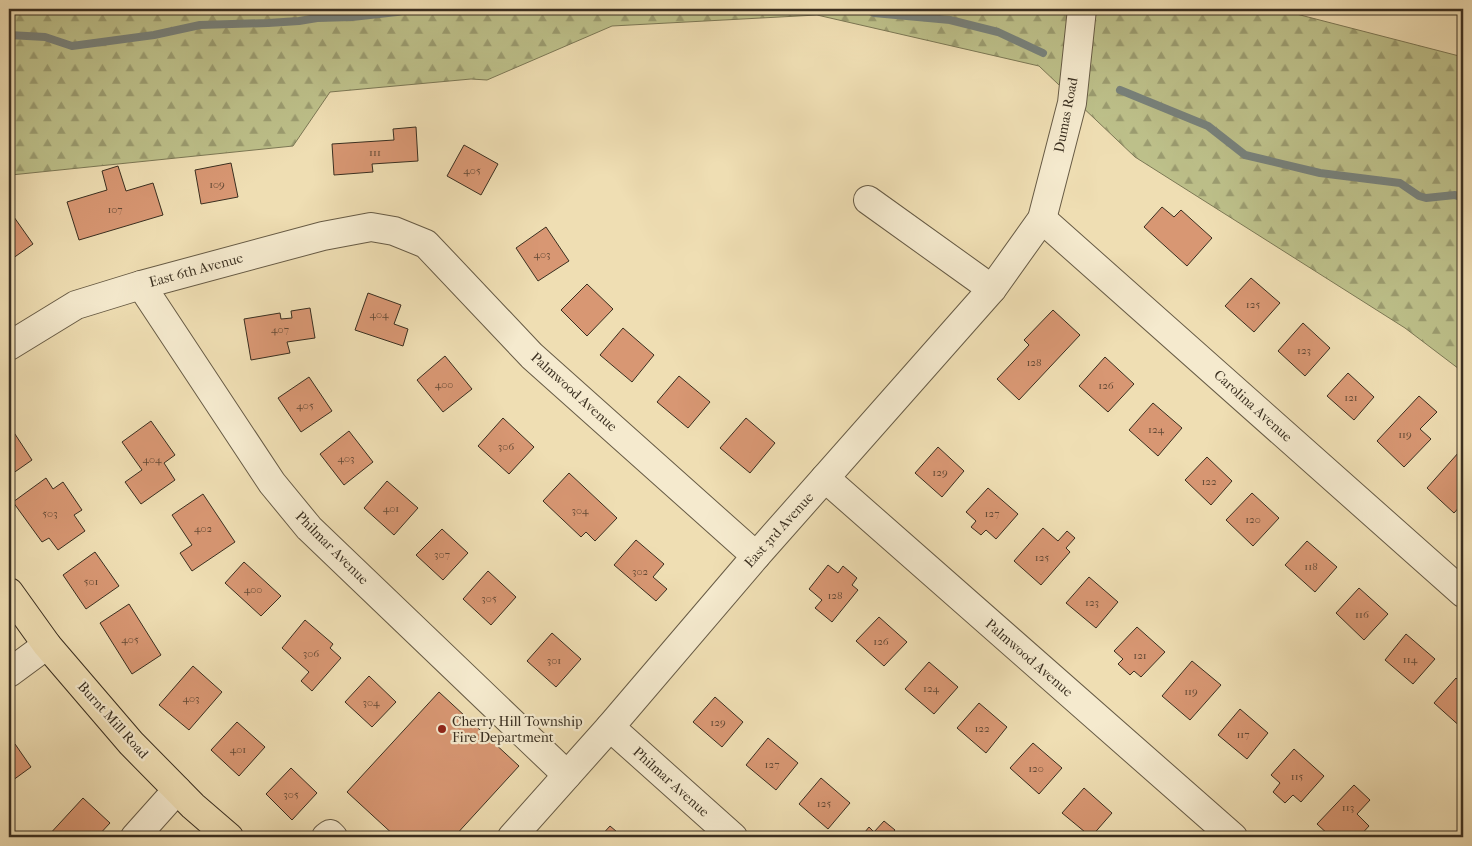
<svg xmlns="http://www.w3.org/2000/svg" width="1472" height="846" font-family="'IM FELL French Canon',serif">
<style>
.forest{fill:url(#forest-firs);stroke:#7c7855}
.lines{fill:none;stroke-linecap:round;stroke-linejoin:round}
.stream{stroke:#78827c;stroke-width:8}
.building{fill:#d89773;stroke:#3a2f20}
.minor-casing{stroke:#675b45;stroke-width:30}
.major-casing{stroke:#3a2f20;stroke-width:30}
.minor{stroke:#f5eace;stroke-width:28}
.major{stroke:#efdeb3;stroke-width:28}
.poi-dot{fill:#8f2418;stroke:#f5eace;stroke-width:2}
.labels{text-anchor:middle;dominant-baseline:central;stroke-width:4.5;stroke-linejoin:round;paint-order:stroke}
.number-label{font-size:11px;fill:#624935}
.street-label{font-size:14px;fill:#3a2f20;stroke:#f5eace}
.poi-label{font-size:14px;fill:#3a2f20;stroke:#f5eace;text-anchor:start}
</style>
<defs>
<pattern id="forest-firs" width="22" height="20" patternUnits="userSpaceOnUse" patternTransform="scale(1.25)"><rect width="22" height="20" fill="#bdc08a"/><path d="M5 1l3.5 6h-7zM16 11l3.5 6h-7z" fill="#9b9c70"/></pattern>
</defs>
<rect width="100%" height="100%" fill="#efdeb3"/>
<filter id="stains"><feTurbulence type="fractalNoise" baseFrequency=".004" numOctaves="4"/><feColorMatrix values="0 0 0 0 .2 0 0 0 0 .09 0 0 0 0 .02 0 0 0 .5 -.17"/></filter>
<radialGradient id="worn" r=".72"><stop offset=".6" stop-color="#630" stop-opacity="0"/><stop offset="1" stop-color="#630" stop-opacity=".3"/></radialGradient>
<!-- forest -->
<path class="forest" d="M9,9H1277L1463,57V372L1405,328L1135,157L1039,66L817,15L612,26L487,80L471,79L330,92L293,146L11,175L9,173Z"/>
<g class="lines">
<!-- stream -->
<g class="stream">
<path d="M866,9L874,13L950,20L998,32L1043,53"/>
<path d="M9,35L45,37L72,46L154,35L200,25L268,23L299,21L317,18L352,17L397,12L412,9"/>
<path d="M1120,90L1208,126L1245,155L1320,173L1400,183L1419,196L1426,198L1455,195L1463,198"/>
</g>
</g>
<!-- building -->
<g class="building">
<path d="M416,127L418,161L372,164L373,172L334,175L332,144L394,140L393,129Z"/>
<path d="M464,145L498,164L481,195L447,176Z"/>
<path d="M231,163L238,197L201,204L195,170Z"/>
<path d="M118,166L126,191L153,183L163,215L79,240L67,202L107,190L102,171Z"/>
<path d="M1162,207L1174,217L1181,210L1212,238L1187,266L1144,227Z"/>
<path d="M9,210L33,244L9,261Z"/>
<path d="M546,227L569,261L538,281L516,248Z"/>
<path d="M1251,278L1280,303L1254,332L1225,306Z"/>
<path d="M587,284L613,309L587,336L561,310Z"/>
<path d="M368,293L401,305L394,324L408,329L403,346L355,330Z"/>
<path d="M310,308L315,338L287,342L290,353L251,360L244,319L280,313L281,319L292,318L291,311Z"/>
<path d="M1053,310L1080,335L1019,400L997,379L1029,345L1024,340Z"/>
<path d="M1303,323L1330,348L1305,376L1278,351Z"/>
<path d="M623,328L654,355L632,382L600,355Z"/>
<path d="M445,356L472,389L443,412L417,380Z"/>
<path d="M1105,357L1134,384L1108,412L1079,386Z"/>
<path d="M1348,373L1374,397L1354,420L1327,396Z"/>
<path d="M679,376L710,402L688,428L657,402Z"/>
<path d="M309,377L332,411L301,432L278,398Z"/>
<path d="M1419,396L1437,412L1420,429L1431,439L1404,467L1377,441Z"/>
<path d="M1153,403L1182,428L1158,456L1129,430Z"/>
<path d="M503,418L534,447L509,474L478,446Z"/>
<path d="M746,418L775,443L750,473L720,448Z"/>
<path d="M151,421L175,455L164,463L175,480L141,504L125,482L142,470L122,442Z"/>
<path d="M9,425L32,460L9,476Z"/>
<path d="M349,431L373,462L344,485L320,454Z"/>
<path d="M938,447L964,471L942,497L915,473Z"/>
<path d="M1459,452L1463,455V503L1454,513L1427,488Z"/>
<path d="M1207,457L1232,481L1211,505L1185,480Z"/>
<path d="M569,473L617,518L595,541L586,532L581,537L543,501Z"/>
<path d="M46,478L53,489L63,482L82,510L74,515L85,531L58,550L49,538L42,542L13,502Z"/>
<path d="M387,481L418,508L394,535L364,508Z"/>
<path d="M988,488L1018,514L996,539L986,530L981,535L971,527L976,521L966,512Z"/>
<path d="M1252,493L1279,518L1253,546L1226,520Z"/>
<path d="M203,494L235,542L192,571L180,553L192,545L172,515Z"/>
<path d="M1043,528L1058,541L1067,531L1075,538L1066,548L1070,552L1041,585L1014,561Z"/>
<path d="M442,529L468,553L443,580L416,555Z"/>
<path d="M636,540L664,564L653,577L667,589L656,601L614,565Z"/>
<path d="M1307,541L1337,567L1315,592L1285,565Z"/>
<path d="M95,552L119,586L86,609L63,575Z"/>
<path d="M244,562L281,596L261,616L225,583Z"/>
<path d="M828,565L838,573L843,566L857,578L852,585L858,590L832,622L815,608L822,600L809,589Z"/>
<path d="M488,571L516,597L491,625L463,599Z"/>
<path d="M1089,577L1118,602L1096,628L1066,603Z"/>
<path d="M1359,588L1388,614L1364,640L1336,613Z"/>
<path d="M129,604L161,655L132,674L100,623Z"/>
<path d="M879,617L907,642L884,666L856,641Z"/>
<path d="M305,620L333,644L330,648L341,658L312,691L301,681L309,672L282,648Z"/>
<path d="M1137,627L1165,652L1141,677L1134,671L1130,675L1118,664L1123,659L1114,651Z"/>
<path d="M552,633L581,659L556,687L527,661Z"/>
<path d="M1406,634L1435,659L1413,684L1385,660Z"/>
<path d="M1192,661L1221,685L1190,720L1162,696Z"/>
<path d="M929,662L958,687L934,714L905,689Z"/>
<path d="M193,666L222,692L189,730L159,705Z"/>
<path d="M369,676L396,702L372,727L345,702Z"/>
<path d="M1456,678L1463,685V729L1434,703Z"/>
<path d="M439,692L519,766L454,837H396L347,792Z"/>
<path d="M715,697L743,722L722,747L693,722Z"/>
<path d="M979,703L1007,727L986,753L957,728Z"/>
<path d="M1240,709L1268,733L1247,759L1218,735Z"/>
<path d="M237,722L265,747L239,776L211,750Z"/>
<path d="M768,738L798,763L776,790L746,765Z"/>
<path d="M1033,743L1062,768L1039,794L1010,768Z"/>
<path d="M15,744L31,767L9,783V748Z"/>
<path d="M1294,749L1324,776L1301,802L1293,795L1285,803L1273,792L1280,783L1271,775Z"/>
<path d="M291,768L317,793L292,820L266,794Z"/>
<path d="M821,778L850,803L828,829L799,804Z"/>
<path d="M1354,785L1370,800L1357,814L1369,826L1359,837H1331L1317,824Z"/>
<path d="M1084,788L1112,813L1091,837L1062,813Z"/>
<path d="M83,798L110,823L97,837H47Z"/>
<path d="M884,821L895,830L889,837H861L869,827L874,832Z"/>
<path d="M610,826L623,837H600Z"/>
</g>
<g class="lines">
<!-- minor casing -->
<g class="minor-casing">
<g id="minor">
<path d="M868,200L992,289"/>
<path d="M1042,219L1463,593"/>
<path d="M141,285L272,483L309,528L567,775"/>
<path d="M9,346L76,305L141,285L323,236L371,227L394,231L426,244L532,356L756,556"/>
<path d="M825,478L1233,837"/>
<path d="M9,673L47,645"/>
<path d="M610,727L733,837"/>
<path d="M135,837L177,790"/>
<path d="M326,837L330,834L333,837"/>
<path d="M512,837L610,727L756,556L992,289L1042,219L1072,103L1082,9"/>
</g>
</g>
<!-- major casing -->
<g class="major-casing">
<path id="major" d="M9,592L47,645L131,743L193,806L229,837"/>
</g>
<!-- minor -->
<use href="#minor" class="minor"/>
<!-- major -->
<use href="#major" class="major"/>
</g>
<!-- markers -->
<circle class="poi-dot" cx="442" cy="729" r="5"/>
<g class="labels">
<!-- number labels -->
<g class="number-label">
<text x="375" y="152">111</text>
<text x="472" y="170">405</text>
<text x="217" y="184">109</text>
<text x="115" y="209">107</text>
<text x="542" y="254">403</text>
<text x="1253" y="304">125</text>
<text x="379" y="314">404</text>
<text x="280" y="329">407</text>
<text x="1304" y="350">123</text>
<text x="1034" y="362">128</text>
<text x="444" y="384">400</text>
<text x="1106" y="385">126</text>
<text x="1351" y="397">121</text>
<text x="305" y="405">405</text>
<text x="1156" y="429">124</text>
<text x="1405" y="434">119</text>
<text x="506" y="446">306</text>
<text x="346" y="458">403</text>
<text x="152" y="459">404</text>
<text x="940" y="472">129</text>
<text x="1209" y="481">122</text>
<text x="391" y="508">401</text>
<text x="580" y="510">304</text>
<text x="50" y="513">503</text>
<text x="992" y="513">127</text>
<text x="1253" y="519">120</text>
<text x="203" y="528">402</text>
<text x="442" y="554">307</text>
<text x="1042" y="557">125</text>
<text x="1311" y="566">118</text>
<text x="640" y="571">302</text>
<text x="91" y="581">501</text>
<text x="253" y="589">400</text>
<text x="835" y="595">128</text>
<text x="489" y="598">305</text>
<text x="1092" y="602">123</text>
<text x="1362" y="614">116</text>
<text x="130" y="639">405</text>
<text x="881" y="641">126</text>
<text x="311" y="653">306</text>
<text x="1140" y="655">121</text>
<text x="1410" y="659">114</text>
<text x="554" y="660">301</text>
<text x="931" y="688">124</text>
<text x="1191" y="691">119</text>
<text x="191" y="698">403</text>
<text x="371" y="702">304</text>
<text x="718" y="722">129</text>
<text x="982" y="728">122</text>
<text x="1243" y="734">117</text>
<text x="238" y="749">401</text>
<text x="772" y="764">127</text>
<text x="1036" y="768">120</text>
<text x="1297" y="776">115</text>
<text x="291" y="794">305</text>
<text x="824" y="803">125</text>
<text x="1348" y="807">113</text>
</g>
<!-- street labels -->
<g class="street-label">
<text transform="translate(1066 115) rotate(-79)">Dumas Road</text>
<text transform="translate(196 270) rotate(-15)">East 6th Avenue</text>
<text transform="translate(574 392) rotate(42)">Palmwood Avenue</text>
<text transform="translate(1253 406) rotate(42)">Carolina Avenue</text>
<text transform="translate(779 530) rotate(-48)">East 3rd Avenue</text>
<text transform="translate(332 548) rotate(45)">Philmar Avenue</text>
<text transform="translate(1029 658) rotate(41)">Palmwood Avenue</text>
<text transform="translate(113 720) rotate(48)">Burnt Mill Road</text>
<text transform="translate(671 782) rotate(42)">Philmar Avenue</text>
</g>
<!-- poi labels -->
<g class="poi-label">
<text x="452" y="721">Cherry Hill Township<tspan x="452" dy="16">Fire Department</tspan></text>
</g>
</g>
<!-- margin -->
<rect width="1472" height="846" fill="none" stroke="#efdeb3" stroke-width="30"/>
<rect x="10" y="10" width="1452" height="826" fill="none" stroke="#3a2f20" stroke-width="2.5"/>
<rect x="15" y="15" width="1442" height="816" fill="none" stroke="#3a2f20"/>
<rect width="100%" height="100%" filter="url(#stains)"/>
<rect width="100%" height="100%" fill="url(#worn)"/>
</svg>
